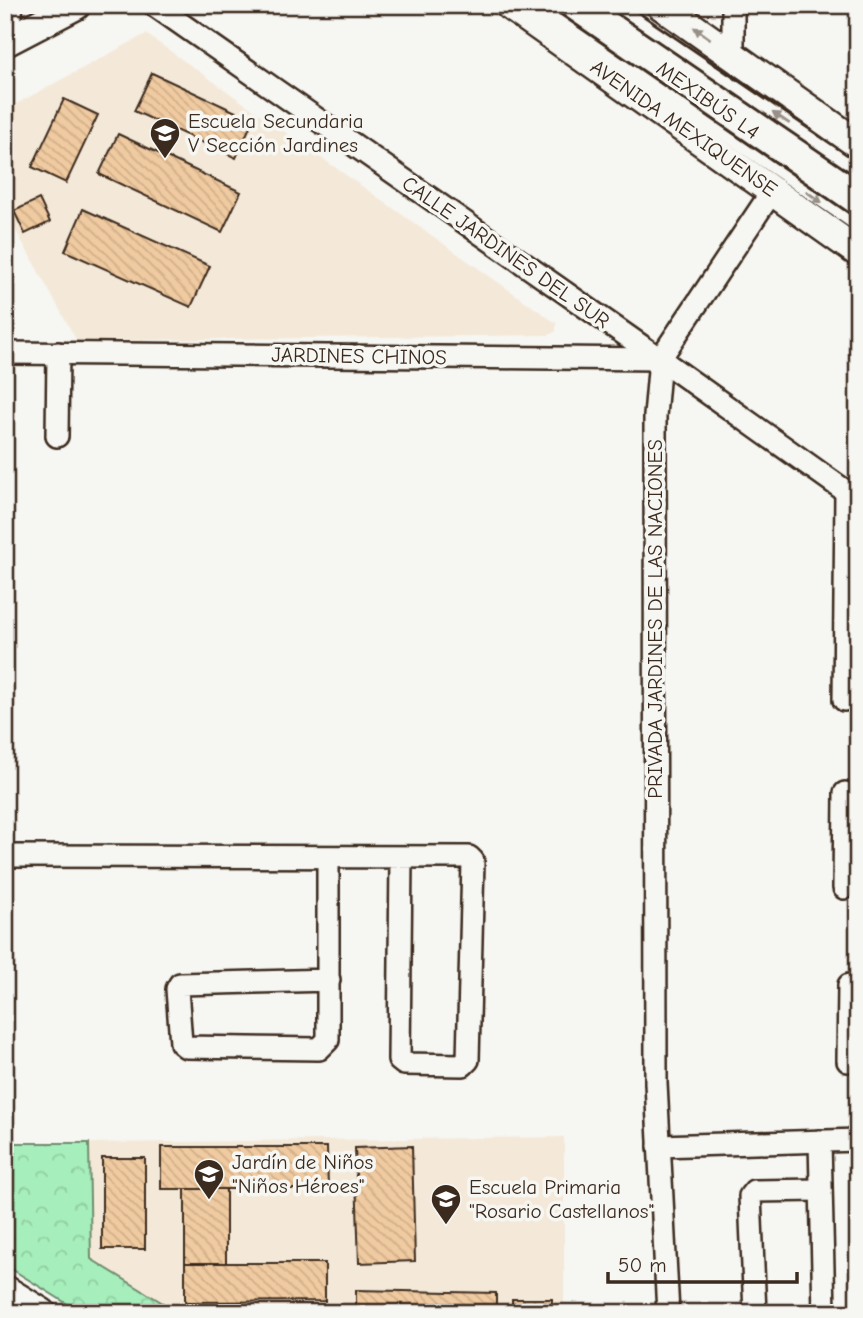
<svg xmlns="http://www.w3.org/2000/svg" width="863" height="1318" font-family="'Comic Neue',sans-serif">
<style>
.built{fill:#f4e9d9}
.park{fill:url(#park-crowns);stroke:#708c6d;stroke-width:2}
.building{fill:url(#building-back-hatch);stroke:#3b2a1e;stroke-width:2}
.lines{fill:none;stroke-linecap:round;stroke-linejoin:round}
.lane-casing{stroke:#3b2a1e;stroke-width:16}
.street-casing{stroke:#3b2a1e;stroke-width:26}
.secondary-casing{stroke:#3b2a1e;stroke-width:33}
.lane{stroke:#f6f6f2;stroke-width:10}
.street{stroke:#f6f6f2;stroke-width:21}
.secondary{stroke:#f6f6f2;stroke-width:28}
.oneway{fill:#989088}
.labels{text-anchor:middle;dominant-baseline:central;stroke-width:7;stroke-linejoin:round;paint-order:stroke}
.street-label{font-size:21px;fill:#3b2a1e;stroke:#f6f6f2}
.poi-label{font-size:21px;fill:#3b2a1e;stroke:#f6f6f2;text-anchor:start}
</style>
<defs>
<pattern id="park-crowns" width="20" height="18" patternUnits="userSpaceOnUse" patternTransform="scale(1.75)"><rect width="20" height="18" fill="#a6eebc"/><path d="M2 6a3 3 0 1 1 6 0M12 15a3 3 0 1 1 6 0" fill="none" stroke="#90cca1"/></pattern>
<pattern id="building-back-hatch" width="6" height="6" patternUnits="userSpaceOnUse" patternTransform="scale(1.75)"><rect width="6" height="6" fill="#f0caa0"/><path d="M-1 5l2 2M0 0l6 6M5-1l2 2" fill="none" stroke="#cfae89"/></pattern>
</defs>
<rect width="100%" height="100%" fill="#f6f6f2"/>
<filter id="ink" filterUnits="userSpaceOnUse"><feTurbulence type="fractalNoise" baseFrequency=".0143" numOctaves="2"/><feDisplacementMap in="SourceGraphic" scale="14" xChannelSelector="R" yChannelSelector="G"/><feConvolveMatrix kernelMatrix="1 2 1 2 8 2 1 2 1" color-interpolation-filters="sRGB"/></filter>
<g filter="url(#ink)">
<!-- built -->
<g class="built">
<path d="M146,34L556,323V331L549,335L77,341L5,211V110Z"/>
<path d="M564,1137V1313H179L91,1259L89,1143Z"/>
</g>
<!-- park -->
<path class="park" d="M5,1143H89L91,1259L179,1313H82L5,1265Z"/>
<!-- building -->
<g class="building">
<path d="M152,73L253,120L236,158L134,111Z"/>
<path d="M64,99L98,115L66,183L32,167Z"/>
<path d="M118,134L241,192L222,232L99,174Z"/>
<path d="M39,199L50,222L25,234L14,211Z"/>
<path d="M83,209L210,266L191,307L65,251Z"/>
<path d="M412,1146L415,1261L359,1263L355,1148Z"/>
<path d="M161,1147H327L328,1189H161Z"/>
<rect x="102" y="1158" width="43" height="91"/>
<rect x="185" y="1189" width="41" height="74"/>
<path d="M185,1263H325V1301L185,1302Z"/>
<path d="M356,1290L496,1293V1313H356Z"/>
<rect x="512" y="1299" width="40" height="14"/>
</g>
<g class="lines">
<!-- lane casing -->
<g class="lane-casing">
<g id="lane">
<path d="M536,5L858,227"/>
<path d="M616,5L858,170"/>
</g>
</g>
<!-- street casing -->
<g class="street-casing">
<g id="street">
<path d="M154,5L660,359L858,500"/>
<path d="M733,55V5"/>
<path d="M5,353L660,359"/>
<path d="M57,436L58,353"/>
<path d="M844,700L846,492"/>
<path d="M5,856L469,857L473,861L468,1060L463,1065L404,1064L399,1060L401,858"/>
<path d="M328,858V1040L319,1049L186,1047L181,1043L177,989L180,984L329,980"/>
<path d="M844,888L845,793"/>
<path d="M848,1061L849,985"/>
<path d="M820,1141L824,1313"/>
<path d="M659,1146L858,1140"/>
<path d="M668,1313L656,1083L655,416L660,359L773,190"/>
<path d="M755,1313L750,1196L754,1191L821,1190"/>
</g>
</g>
<!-- secondary casing -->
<g class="secondary-casing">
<g id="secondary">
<path d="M509,5L858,252"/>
<path d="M661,5L858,144"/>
<path d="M5,19L8,10L7,5"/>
<path d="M5,42L76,5"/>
<path d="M5,1290L42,1313"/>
</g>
</g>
<!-- lane -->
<use href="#lane" class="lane"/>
<!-- street -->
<use href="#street" class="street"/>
<!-- secondary -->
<use href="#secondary" class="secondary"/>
</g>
<!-- one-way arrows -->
<defs><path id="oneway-solid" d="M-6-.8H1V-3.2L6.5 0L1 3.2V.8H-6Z" transform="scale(1.75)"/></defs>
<g class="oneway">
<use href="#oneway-solid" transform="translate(702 33) rotate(-145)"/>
<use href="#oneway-solid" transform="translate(781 118) rotate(-146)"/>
<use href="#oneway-solid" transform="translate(814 197) rotate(35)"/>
</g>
</g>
<!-- icons -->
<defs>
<g id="school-pin" transform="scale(1.575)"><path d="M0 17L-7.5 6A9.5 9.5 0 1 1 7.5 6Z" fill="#3b2a1e" stroke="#f6f6f2"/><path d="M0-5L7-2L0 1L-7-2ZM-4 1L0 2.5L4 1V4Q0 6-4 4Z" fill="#fff"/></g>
</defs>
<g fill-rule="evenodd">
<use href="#school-pin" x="165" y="133"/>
<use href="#school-pin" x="209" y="1174"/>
<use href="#school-pin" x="446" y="1199"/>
</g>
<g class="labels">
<!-- street labels -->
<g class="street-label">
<text transform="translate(708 100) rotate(35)">MEXIBÚS L4</text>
<text transform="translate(684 128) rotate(35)">AVENIDA MEXIQUENSE</text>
<text transform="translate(506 252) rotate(35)">CALLE JARDINES DEL SUR</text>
<text transform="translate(359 356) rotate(1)">JARDINES CHINOS</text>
<text transform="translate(655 619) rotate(-90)">PRIVADA JARDINES DE LAS NACIONES</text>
</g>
<!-- poi labels -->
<g class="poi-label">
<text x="188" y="121">Escuela Secundaria<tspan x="188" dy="24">V Sección Jardines</tspan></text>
<text x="232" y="1162">Jardín de Niños<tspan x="232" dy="24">"Niños Héroes"</tspan></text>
<text x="469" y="1187">Escuela Primaria<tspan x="469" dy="24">"Rosario Castellanos"</tspan></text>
</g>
</g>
<!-- margin -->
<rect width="863" height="1318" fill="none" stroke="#f6f6f2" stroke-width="28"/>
<rect x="14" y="14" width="835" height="1290" fill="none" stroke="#3b2a1e" stroke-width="2.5" filter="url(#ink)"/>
<!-- scale -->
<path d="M608 1272v10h189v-10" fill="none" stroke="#3b2a1e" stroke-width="3.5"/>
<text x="618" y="1272" font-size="21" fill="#3b2a1e" stroke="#f6f6f2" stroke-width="5" paint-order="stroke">50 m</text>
</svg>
